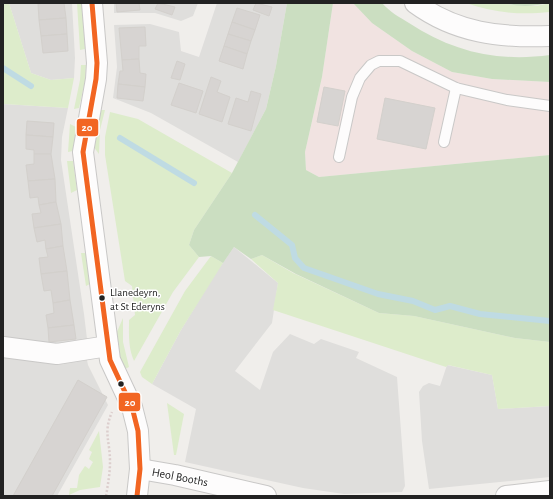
<svg xmlns="http://www.w3.org/2000/svg" width="553" height="499" font-family="'Alegreya Sans',sans-serif">
<style>
.residential{fill:#dfdedc}
.commercial{fill:#f1e3e1}
.grass{fill:#ddeccb}
.forest{fill:#cbdec1}
.lines{fill:none;stroke-linecap:round;stroke-linejoin:round}
.stream{stroke:#bfdbe3;stroke-width:6}
.building{fill:#d7d4d2;stroke:#d3d0cc}
.service-casing{stroke:#c9c8c7;stroke-width:12}
.minor-casing{stroke:#c9c8c7;stroke-width:22}
.path{stroke:#dccecd;stroke-width:2.5;stroke-dasharray:2 2;stroke-linecap:butt}
.service{stroke:#fdfcfc;stroke-width:10}
.minor{stroke:#fdfcfc;stroke-width:20}
.bus-1-casing{stroke:#fff;stroke-width:8}
.bus-1{stroke:#f26522;stroke-width:5}
.bus-dot{fill:#222;stroke:#fff;stroke-width:1.5}
.labels{text-anchor:middle;dominant-baseline:central;stroke-width:3;stroke-linejoin:round;paint-order:stroke}
.bus-label{font-size:11px;fill:#222;stroke:#fff;text-anchor:start}
.street-label{font-size:12px;fill:#222;stroke:#fff}
.line-badge{stroke:#fff;stroke-width:1.5}
.badge-label{font-size:11px;text-anchor:middle;font-weight:bold;fill:#fff}
</style>
<rect width="100%" height="100%" fill="#f0eeeb"/>
<!-- residential -->
<g class="residential">
<path d="M9,3H72L75,58L74,78L51,80L31,73Z"/>
<path d="M114,3H198L193,16L181,21L155,13H114Z"/>
<path d="M217,3H287L276,66L266,109L238,162L151,113L113,98L117,67L114,25L150,24L179,32L181,51L199,57Z"/>
<path d="M3,104L68,108L62,137L61,160L84,314L87,339L84,341L53,344L3,337Z"/>
<path d="M234,247L278,283L272,323L235,371L260,390L273,352L290,334L314,344L321,339L359,352L356,358L397,377L405,486L402,492L344,494L303,488L185,462L196,409L152,384L181,330L215,274Z"/>
<path d="M3,357L51,364L87,360L88,365L108,405L57,496H3Z"/>
<path d="M447,365L492,375L498,409L550,406V477L429,489L422,441L419,392L423,386L429,383L440,386Z"/>
</g>
<!-- commercial -->
<path class="commercial" d="M333,3H353L372,23L412,51L452,72L492,79L550,82V155L319,177L306,170L305,152L322,77Z"/>
<!-- grass -->
<g class="grass">
<path d="M3,3H9L31,73L51,80L74,78L68,108L4,104L3,119Z"/>
<path d="M77,3L82,4L85,49L80,50Z"/>
<path d="M466,3H504L512,5L536,6L550,3V12C520,15 494,13 466,3Z"/>
<path d="M81,65H86L85,81L79,108L74,109L80,80Z"/>
<path d="M98,110H105L100,130L99,154L93,146Z"/>
<path d="M110,112L138,119L232,173L194,230L189,245L199,257L173,292L134,361C128,347 129,335 129,320L135,315L132,286L125,281L105,155V137Z"/>
<path d="M70,124L76,127L73,151L68,152Z"/>
<path d="M67,161H73L77,190L71,193Z"/>
<path d="M81,253H87L92,283L86,286Z"/>
<path d="M262,255L293,273L379,313L414,316L515,338L550,342V406L498,409L492,375L448,365L446,367L273,310L278,283L251,259Z"/>
<path d="M211,256L223,263L181,330L152,384L142,377L140,372L185,291Z"/>
<path d="M123,318V342L129,367L123,370L120,361L116,334Z"/>
<path d="M167,403L184,414L176,455H174Z"/>
<path d="M99,431L103,467L100,487L80,490L69,495L70,488H77L79,475L85,466L89,469L93,462L89,459L92,452L89,450Z"/>
</g>
<!-- forest -->
<g class="forest">
<path d="M287,3H333L322,77L305,152L306,170L319,177L550,155V342L515,338L414,316L379,313L296,274L262,255L251,259L234,247L223,263L211,256L199,257L189,245L194,230L232,173L266,109L276,66Z"/>
<path d="M353,3H382C390,12 399,17 409,23C453,52 498,62 550,55V82L492,79L452,72L412,51L372,23Z"/>
<path d="M504,3H547C533,7 518,7 504,3Z"/>
</g>
<g class="lines">
<!-- stream -->
<g class="stream">
<path d="M3,68L31,86"/>
<path d="M120,138L194,183"/>
<path d="M255,215L292,245L295,258L304,268L378,294L413,301L435,310L450,306L480,314L550,321"/>
</g>
</g>
<!-- building -->
<g class="building">
<path d="M45,3H64L66,18L39,20L38,4Z"/>
<path d="M116,3H139L140,10L117,12Z"/>
<path d="M158,3L175,7L172,15L155,9Z"/>
<path d="M256,3L272,7L269,16L253,10Z"/>
<path d="M237,8L260,15L255,30L232,22Z"/>
<path d="M66,18L67,34L41,36L39,20Z"/>
<path d="M232,22L255,30L251,41L228,34Z"/>
<path d="M145,27L146,46H139V59L122,60L119,28Z"/>
<path d="M67,34L68,51L43,53L41,36Z"/>
<path d="M228,34L251,41L247,54L224,46Z"/>
<path d="M224,46L247,54L243,69L219,61Z"/>
<path d="M139,59L140,73L146,74L145,87L118,84L120,71H123L122,60Z"/>
<path d="M177,61L185,64L180,80L171,78Z"/>
<path d="M211,77L221,81L217,92L230,97L222,122L199,114Z"/>
<path d="M179,83L203,91L196,113L171,105Z"/>
<path d="M118,84L145,87L143,101L117,98Z"/>
<path d="M324,87L345,91L338,126L317,122Z"/>
<path d="M251,91L261,94L251,131L228,124L236,98L248,102Z"/>
<path d="M385,98L435,108L426,149L377,139Z"/>
<path d="M27,121L54,123L53,137L26,135Z"/>
<path d="M26,135L53,137L51,154H34V150L26,149Z"/>
<path d="M34,154H51L55,179L28,181L26,165L34,164Z"/>
<path d="M55,179L56,202L39,205L38,197L30,198L28,181Z"/>
<path d="M56,202L61,224L34,228L32,214L41,213L39,205Z"/>
<path d="M61,224L63,246L46,249L45,240L37,242L34,228Z"/>
<path d="M63,246L67,271L41,274L39,258L48,257L46,249Z"/>
<path d="M67,271L70,300L53,303L51,290L44,291L41,274Z"/>
<path d="M70,300L74,325L48,328L46,315L54,313L53,303Z"/>
<path d="M74,325L76,339L49,342L48,328Z"/>
<path d="M78,380L107,397L52,496H13Z"/>
</g>
<g class="lines">
<!-- service casing -->
<g class="service-casing">
<g id="service">
<path d="M444,142L456,88"/>
<path d="M339,157L352,97L360,78L371,65L379,61H400L456,88L507,100L550,106"/>
</g>
</g>
<!-- minor casing -->
<g class="minor-casing">
<g id="minor">
<path d="M92,3L97,63L96,79L83,152L110,360L132,407L138,431L140,469L137,496"/>
<path d="M415,3C456,33 500,38 550,36"/>
<path d="M3,347L57,354L108,346"/>
<path d="M140,469L175,475L266,496"/>
<path d="M506,496L550,491"/>
</g>
</g>
<!-- path -->
<path class="path" d="M106,496C108,484 110,473 110,462C110,440 103,433 112,412"/>
<!-- service -->
<use href="#service" class="service"/>
<!-- minor -->
<use href="#minor" class="minor"/>
<!-- bus-1 casing -->
<g class="bus-1-casing">
<path id="bus-1" d="M92,3L97,63L96,79L83,152L110,360L132,407L138,431L140,469L137,496"/>
</g>
<!-- bus-1 -->
<use href="#bus-1" class="bus-1"/>
</g>
<!-- markers -->
<g class="bus-dot">
<circle cx="102" cy="298" r="3.5"/>
<circle cx="121" cy="384" r="3.5"/>
</g>
<g class="labels">
<!-- bus labels -->
<g class="bus-label">
<text x="110" y="292">Llanedeyrn,<tspan x="110" dy="14">at St Ederyns</tspan></text>
</g>
<!-- street labels -->
<g class="street-label">
<text transform="translate(180 477) rotate(11)">Heol Booths</text>
</g>
</g>
<g class="line-badge">
<rect x="76" y="118" width="23" height="19" rx="4" fill="#f26522"/>
<rect x="118" y="392" width="23" height="20" rx="4" fill="#f26522"/>
</g>
<g class="badge-label">
<text x="87" y="131">20</text>
<text x="130" y="406">20</text>
</g>
<!-- border -->
<rect width="553" height="499" fill="none" stroke="#222222" stroke-width="8"/>
</svg>
